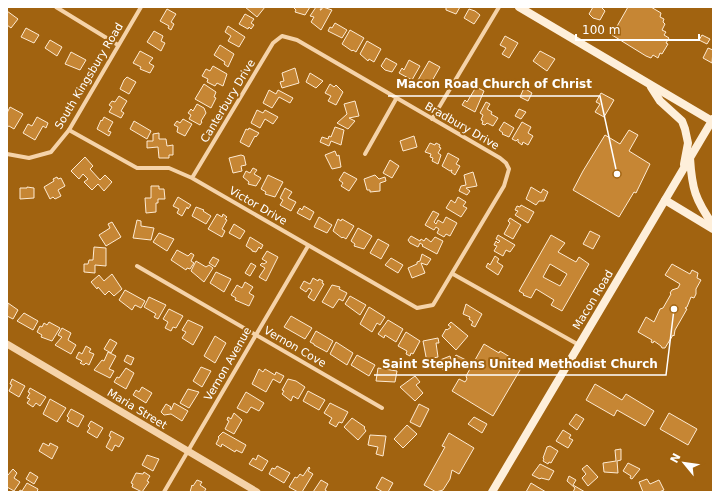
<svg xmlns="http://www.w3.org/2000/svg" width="720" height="499" font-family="'DejaVu Sans',sans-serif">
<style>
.building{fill:#c68634;stroke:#feebd3;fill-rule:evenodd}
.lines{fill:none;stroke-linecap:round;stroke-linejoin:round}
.minor{stroke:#f5d3a9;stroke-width:4}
.tertiary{stroke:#f5d3a9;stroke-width:7}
.secondary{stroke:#feefda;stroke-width:8}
.labels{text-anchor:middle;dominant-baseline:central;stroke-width:4;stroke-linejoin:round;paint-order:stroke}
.street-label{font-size:11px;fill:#fff;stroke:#a16310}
.leader{fill:none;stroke:#fff;stroke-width:1.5}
.callout-dot{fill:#fff;stroke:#a16310;stroke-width:1.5}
.callout-label{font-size:12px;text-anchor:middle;font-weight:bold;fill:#fff;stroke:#a16310;stroke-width:4;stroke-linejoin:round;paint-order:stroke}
</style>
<rect width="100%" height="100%" fill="#a16310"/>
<!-- building -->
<g class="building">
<path d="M245,7H265L257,17Z"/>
<path d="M293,7H310L305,15L295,12L296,10Z"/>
<path d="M316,7H322L320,10H321L323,7L332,10L321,30L311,22L314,17L310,16Z"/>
<path d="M446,7H460L456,14L446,10Z"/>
<path d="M593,7H601L605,11L600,20L593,18L589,14Z"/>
<path d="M628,7H651L661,13L660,17L664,19L663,22L665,24L662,30L666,32L664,35L669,38L666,43L668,44L662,54L660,53L658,58L653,55L651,58L646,56L612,35Z"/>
<path d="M167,9L176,14L171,22L174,24L171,30L168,28L169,26L160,21Z"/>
<path d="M469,9L475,11L480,15L474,24L464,18Z"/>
<path d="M7,11L18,19L11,28L7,25Z"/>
<path d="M245,14L254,19L251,23L254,25L251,29L249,27L248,29L239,24Z"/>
<path d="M335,23L347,30L342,38L328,31L330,27L332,28Z"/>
<path d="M228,26L245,37L239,47L228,41L231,36L225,32Z"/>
<path d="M26,28L39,35L34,43L21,37Z"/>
<path d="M350,30L364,38L356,52L353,50L352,51L342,44Z"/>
<path d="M154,31L163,36L161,41L165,43L161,51L147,42Z"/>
<path d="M702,35L710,39L707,44L699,40Z"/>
<path d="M505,36L518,43L509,58L502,54L506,48L500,45Z"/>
<path d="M50,40L62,47L57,56L45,48Z"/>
<path d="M367,41L381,49L374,62L369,59L368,61L360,54Z"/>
<path d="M220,45L234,54L228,67L224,64L225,62L214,55Z"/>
<path d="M708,48L713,50L712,63L703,58Z"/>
<path d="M140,51L153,58L149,63L154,66L150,73L140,69L141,67L133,63Z"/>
<path d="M540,51L555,59L547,71L533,61Z"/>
<path d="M71,52L86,60L80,70L65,64Z"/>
<path d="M386,58L397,64L392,72L385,70L381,66Z"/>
<path d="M409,60L420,66L412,80L399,73L402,68L404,70Z"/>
<path d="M429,61L440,67L432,81L434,82L431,87L418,80Z"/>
<path d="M213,66L227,74L223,86L217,83L215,86L207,82L208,79L202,76L206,69L210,71Z"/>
<path d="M295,68L299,83L282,88L280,82L284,81L282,73Z"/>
<path d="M310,73L323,81L316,88L306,82Z"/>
<path d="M127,77L136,82L129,94L120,89L124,80Z"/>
<path d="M204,84L216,92L214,97L216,98L211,108L195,99Z"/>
<path d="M330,84L334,87L336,85L343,92L336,105L328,101L331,96L325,93Z"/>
<path d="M476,87L484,91L475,112L462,105L465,100L467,102Z"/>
<path d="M524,88L532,93L528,101L520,97Z"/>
<path d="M269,90L276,94L278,90L293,98L290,103L279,97L272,108L263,103Z"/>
<path d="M601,93L614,100L604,117L595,112L600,104L596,102Z"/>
<path d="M119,96L127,101L121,111L124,113L121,118L109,112L112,107L109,105L112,101L115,102Z"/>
<path d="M355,101L359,116L349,118L355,121L348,129L337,123L347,114L344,104Z"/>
<path d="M486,102L490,104L487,109L492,112L491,114L498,118L493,126L487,123L485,125L482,124L483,121L481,120L483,115L480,113Z"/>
<path d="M197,104L204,108L206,113L201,121L202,122L200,125L189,119L191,115L188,113L191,109L193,111Z"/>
<path d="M10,107L23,114L14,129L9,126L7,127V113Z"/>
<path d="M519,109L526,112L521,119L515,116Z"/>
<path d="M257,110L263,113L265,110L278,117L273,124L265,119L260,128L251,123Z"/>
<path d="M37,117L48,123L46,128L43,126L35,140L23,133L28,124L32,126Z"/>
<path d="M104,117L113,122L108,131L111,132L109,136L97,129L101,120L102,121Z"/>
<path d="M183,119L192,124L185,136L177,132L178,127L174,125L177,121L180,123Z"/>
<path d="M134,121L151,131L147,139L130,129Z"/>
<path d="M504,122L514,128L509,137L502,134L503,133L499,130Z"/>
<path d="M522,122L531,127L528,133L533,136L528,145L523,142L522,145L518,142V139L516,141L512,139Z"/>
<path d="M335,127L344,130L341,145L331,141L329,146L320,142L322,137L328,139L329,136L331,137Z"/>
<path d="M249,128L259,133L256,137L255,136L249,147L240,142L246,129L248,130Z"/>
<path d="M629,130L638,135L629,151L650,164L636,193L634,192L619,217L573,190L583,171L605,135L620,144Z"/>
<path d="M159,133V139H166L167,146L173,145V155H169V158H159L158,147L147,148V141H153V134Z"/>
<path d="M414,136L417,147L403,151L400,141Z"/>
<path d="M430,143L435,145L436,143L440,145L439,147L441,148L438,153L441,155L438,164L432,161L433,158L430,157L431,154L425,152Z"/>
<path d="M335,151L337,156L339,155L341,167L332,169L325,155Z"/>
<path d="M448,153L459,159L456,164L460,166L455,175L451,172L452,170L450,171L442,166Z"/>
<path d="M241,155L244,156L246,165L241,166L242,171L233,173L229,158Z"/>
<path d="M85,157L93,166L90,169L100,180L105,175L112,182L104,191L98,184L92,190L84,182L88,179L83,174L79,179L71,171Z"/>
<path d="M390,160L399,166L392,178L383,173Z"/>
<path d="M253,168L257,170L254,174L261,178L256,186L248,184L249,182L243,177L246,171L250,173Z"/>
<path d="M344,172L357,179L349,191L341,186L343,183L339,180Z"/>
<path d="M473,172L477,186L466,188L470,191L467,195L459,191L461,186L466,185L464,175Z"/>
<path d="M268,175L283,182L275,197L265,194L266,192L261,189Z"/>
<path d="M375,175L379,179L385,177L386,181L380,183V191L370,192V190H367L364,179Z"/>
<path d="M57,177L58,179L61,178L65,186L58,190L61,196L55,199L53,197L50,199L44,187L54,181L53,179Z"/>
<path d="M151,186H159V189H164L165,199H158V203H156V212L146,213L145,198H151Z"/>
<path d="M27,187L34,188V198L20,199V188H27Z"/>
<path d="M531,187L541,193L543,189L548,192L544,201H539L536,205L526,199Z"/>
<path d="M285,188L292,192L288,198L296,202L291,211L280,205L283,200L280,198Z"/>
<path d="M178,197L191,205L188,209L187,207L182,216L177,213L179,209L173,206Z"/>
<path d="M458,197L466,202L463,206L467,208L461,217L446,208L451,200L455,203Z"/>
<path d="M521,205L534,212L528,223L515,215L518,211L515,210L517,206L520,207Z"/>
<path d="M304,206L314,212L310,220L297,213L300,208L302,210Z"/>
<path d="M196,207L204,210L203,211L211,216L206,224L192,216Z"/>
<path d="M433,211L439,214L434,222L436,224L438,220L443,223L446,217L457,223L450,236L446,234L444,237L437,233L439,229L436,227L434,230L425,225Z"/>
<path d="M217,214L222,217L223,214L227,217L225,219L227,220L222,229L225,231L222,237L208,229Z"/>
<path d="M319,217L332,225L327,233L314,227Z"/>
<path d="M510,218L521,225L513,239L504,234L510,223L508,221Z"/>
<path d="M338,219L341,221L342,219L354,226L346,239L343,237L342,238L333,231Z"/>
<path d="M137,220L141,221V226L154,228L151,240L133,238Z"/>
<path d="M112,222L121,237L106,246L99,235L110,228L108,224Z"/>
<path d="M234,224L245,231L240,239L229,233Z"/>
<path d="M358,228L372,236L364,249L354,246L355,244L351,241Z"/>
<path d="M590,231L600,236L593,249L583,244Z"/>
<path d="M159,233L174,239L167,251L153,242Z"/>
<path d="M498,235L515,245L510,252L506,250L503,256L494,251L497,246L494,245L496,241L498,243L500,241L496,239Z"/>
<path d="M551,235L565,243L558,252L576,262L579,257L589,264L562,311L551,305L554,300L536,289L531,298L523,295L524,294L519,291ZM550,264L567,274L560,286L543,277Z"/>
<path d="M411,236L420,241L421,239L424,241L426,238L431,242L435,237L443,241L437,254L422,246L423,245L420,243L418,247L410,243L408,240Z"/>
<path d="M250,237L263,245L261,249L259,247L256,252L252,251V250L246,246Z"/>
<path d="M378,239L389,245L381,259L370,253Z"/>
<path d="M94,247L106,248V266L95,265V273L84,272V264H88L89,260H93Z"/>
<path d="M177,250L188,256L191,253L194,255L191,261L194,263L190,269L187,268L186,270L171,260Z"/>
<path d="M267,251L278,257L266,281L259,277L265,268L260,265L262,263L264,264L267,262L262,259Z"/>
<path d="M422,254L431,259L427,265L421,263L425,273L412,278L408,268L417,264V262L420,261Z"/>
<path d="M495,256L499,259L497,262L503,266L498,275L486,267L488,263L490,265Z"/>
<path d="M213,257L219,260L215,267L209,263Z"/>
<path d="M391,258L403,265L398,273L385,265Z"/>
<path d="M196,261L206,267L209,265L213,268L204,282L191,271Z"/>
<path d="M251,263L256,266L250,276L245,273Z"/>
<path d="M672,264L690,274L692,270L698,273L697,278L701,280L696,289V294L694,298L691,297L687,307L685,308L687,309L675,330L674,336L673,335L665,348H662L661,346L654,341L653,343L651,342L652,340L638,332L646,317L654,322L660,309L663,308L671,294L670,293L672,290L678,288L680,284L665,275Z"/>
<path d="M216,272L231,279L224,292L210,283Z"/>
<path d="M112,274L122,289L114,296L109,291L105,295L98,287L97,289L91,282L99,275L104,281Z"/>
<path d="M313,278L318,281L319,279L323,281L322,283L324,284L314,301L308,297L312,290L309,288L306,292L300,288L304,281L310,284Z"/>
<path d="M245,282L253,287L249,293L254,296L249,306L235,300L236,298L231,295L237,285L242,288Z"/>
<path d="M332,285L340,287L339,289L347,293L343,301L339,299L333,308L322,302Z"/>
<path d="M125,290L145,301L141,308L135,305L132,310L119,300Z"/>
<path d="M350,296L366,305L360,315L345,304Z"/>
<path d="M149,297L166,305L158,319L154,317L156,314L144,307Z"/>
<path d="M8,303L18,310L13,319L7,316Z"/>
<path d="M466,304L482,314L475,327L471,325L473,322L469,319L470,317L463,314Z"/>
<path d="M369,307L385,317L380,325L377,323L372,332L360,324Z"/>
<path d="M169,309L183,316L176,328L173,327L171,331L165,328L168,322L163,319Z"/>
<path d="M24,313L38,321L33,330L17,321Z"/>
<path d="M291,316L312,328L305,339L284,327Z"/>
<path d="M188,320L203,327L193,345L182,338L186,332L182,330Z"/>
<path d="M388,320L403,329L396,342L385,335L384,338L378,334Z"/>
<path d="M49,322L60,328L52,341L41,337L42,335L37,332L40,326L42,327L44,323L47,325Z"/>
<path d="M451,322L468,336L456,350L442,336L446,329L447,330L451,327L448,325Z"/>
<path d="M62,328L71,333L68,340L76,345L71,354L55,345L62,337L58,335Z"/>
<path d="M316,331L333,341L327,352L314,345V344L310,342Z"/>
<path d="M406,332L420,341L413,354L411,353L410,356L406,354L407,351L398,346Z"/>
<path d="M215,336L226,343L215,363L204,356Z"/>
<path d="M438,338L439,343H436L438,357L433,358L434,361L427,362L423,341Z"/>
<path d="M110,339L117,343L111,353L104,349Z"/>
<path d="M336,342L353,353L347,365L330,354Z"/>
<path d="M484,344L499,353L500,351L523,365L493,416L452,391L459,379L465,382L467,379L466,376Z"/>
<path d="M86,346L91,349L89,352L94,354L89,365L86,363L84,365L80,363L82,361L76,358L79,352L82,354Z"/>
<path d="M108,352L116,356L109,369L114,371L110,378L94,370L102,360L104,361Z"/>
<path d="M127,355L134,358L131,365L124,361Z"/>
<path d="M357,355L375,365L369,376L351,365Z"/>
<path d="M456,355L466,360L463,366L453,360Z"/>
<path d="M450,356L453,366L443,370L440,360Z"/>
<path d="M201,367L211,371L202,387L193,381Z"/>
<path d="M126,368L134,373L126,389L114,382L117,377L119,378Z"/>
<path d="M378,368L397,371L395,382L376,381Z"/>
<path d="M259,369L263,372L265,369L275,375L276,372L284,376L280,383L273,379L266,392L252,384Z"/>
<path d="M415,376L420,382L416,385L423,393L415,401L400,387Z"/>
<path d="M12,379L25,386L19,397L9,391L12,385L10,384Z"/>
<path d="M288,379L296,381L305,387L298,399L293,396L291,401L282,394L284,391L282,390Z"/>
<path d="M595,384L622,400L626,394L654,411L645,426L617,410L614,416L586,400Z"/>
<path d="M142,387L152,393L146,403L133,395L136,390L139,392Z"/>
<path d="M30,388L46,397L40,406L36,403L33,407L27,403L30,399L27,398L30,393L28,392Z"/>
<path d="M188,389L199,392L189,408L180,403Z"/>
<path d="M308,391L325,400L319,410L303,401Z"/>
<path d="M246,392L264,403L259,411L251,407L247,413L237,408Z"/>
<path d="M50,399L66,408L57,422L43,414Z"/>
<path d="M174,403L188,411L182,421L171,414L164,415L161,412L166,404L171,407L170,409L171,410Z"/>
<path d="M330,403L348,412L342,423L339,422L336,427L329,423L332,418L324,413Z"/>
<path d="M419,404L429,409L420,427L410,422Z"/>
<path d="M71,409L84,416L78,427L67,421L69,418L67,416Z"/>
<path d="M234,413L242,420L234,434L225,429L229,421L227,420L228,417L231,419Z"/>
<path d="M669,413L697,429L688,445L660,429Z"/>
<path d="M576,414L584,419L577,430L569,424Z"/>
<path d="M474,417L487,424L482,433L468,424Z"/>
<path d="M352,418L365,427L364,428L366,431L358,440L344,427Z"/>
<path d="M91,421L103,428L97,438L87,432L90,428L88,426Z"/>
<path d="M407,425L417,434L403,448L394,439Z"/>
<path d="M563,430L571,435L569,438L573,440L568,448L556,441Z"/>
<path d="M111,431L124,438L119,447L115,445L112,451L106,447L111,437L109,436Z"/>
<path d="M223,432L246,445L242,453L236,450L235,452L222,444L221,447L216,444L219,438L218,437Z"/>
<path d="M449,433L474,448L459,474L452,470L450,479L443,490L436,492L424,485L445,447L442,446Z"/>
<path d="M370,435L386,436L383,456L376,454L378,447L368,445Z"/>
<path d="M43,443L49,446L50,443L58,447L52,459L39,451Z"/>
<path d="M550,446L558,451L551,463L549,462L548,464L543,461L544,459L543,458L547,447Z"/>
<path d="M621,449V460L617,461L618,473L604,472L603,463L616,461L615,450Z"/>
<path d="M147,455L159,459L153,471L142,465Z"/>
<path d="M258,455L268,461L262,471L249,464L253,458L256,460Z"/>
<path d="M628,463L640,469L632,479L630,478L631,476L623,471Z"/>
<path d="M540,464L554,471L549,480L541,478L540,479L532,475Z"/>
<path d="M587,465L598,477L588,486L582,478L586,474L582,469Z"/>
<path d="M277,466L290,473L284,483L269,474L272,468L275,469Z"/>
<path d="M309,467L310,468L308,471L313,474L302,492H298L289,487L295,477L297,478L300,474L303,476Z"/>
<path d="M13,469L17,473L14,478L20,482L14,491L7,487V474L8,475Z"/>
<path d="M30,472L38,477L34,484L26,479Z"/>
<path d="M144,472L150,476L147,481L149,482L142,492L132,487L133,484L131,483L136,473L143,474Z"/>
<path d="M569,476L576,480L573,485L585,492H573L575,488L567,481Z"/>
<path d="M382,477L393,483L388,492H383L376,488Z"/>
<path d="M647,479L650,484L659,480L664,490L659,492H643L639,482Z"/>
<path d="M197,480L202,482L200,485L206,489L204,492H190L192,485L193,486Z"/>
<path d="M321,480L328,484L325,490L328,492H313Z"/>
<path d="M27,483L38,489L37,492H19L20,490L22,491Z"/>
<path d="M531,483L546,492H526Z"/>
</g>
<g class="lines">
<!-- minor -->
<g class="minor">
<path d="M56,7L118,45"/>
<path d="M432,119L499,7"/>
<path d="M69,130L137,168H169L192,178L417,308L433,305L504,186L509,169L506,163L500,158L297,40L282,36L273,43L192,178"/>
<path d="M7,154L29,158L51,152L69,130L141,7"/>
<path d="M365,154L396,99"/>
<path d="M137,266L382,408"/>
<path d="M453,274L579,345"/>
<path d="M164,492L308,246"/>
</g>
<!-- tertiary -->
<path class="tertiary" d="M7,344L257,492"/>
<!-- secondary -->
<g class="secondary">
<path d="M519,7L712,121"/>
<path d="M651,87L660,101L682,121L685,129L688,143L684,164"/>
<path d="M690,158C692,189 695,199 713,225"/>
<path d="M665,200L713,229"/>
<path d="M492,492L713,119"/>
</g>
</g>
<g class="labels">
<!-- street labels -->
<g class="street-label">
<text transform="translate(89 76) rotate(-59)">South Kingsbury Road</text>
<text transform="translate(228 101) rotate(-59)">Canterbury Drive</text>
<text transform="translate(462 126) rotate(30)">Bradbury Drive</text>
<text transform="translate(258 206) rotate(30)">Victor Drive</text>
<text transform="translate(593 300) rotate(-59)">Macon Road</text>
<text transform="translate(295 347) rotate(30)">Vernon Cove</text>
<text transform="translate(228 364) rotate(-60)">Vernon Avenue</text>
<text transform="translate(137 409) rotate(31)">Maria Street</text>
</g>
</g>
<!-- callouts -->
<path class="leader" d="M617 174L600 96H388M674 309L666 375H374"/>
<g class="callout-dot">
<circle cx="617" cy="174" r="4"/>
<circle cx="674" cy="309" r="4"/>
</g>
<g class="callout-label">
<text x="494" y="88">Macon Road Church of Christ</text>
<text x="520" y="368">Saint Stephens United Methodist Church</text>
</g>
<!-- border -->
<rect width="720" height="499" fill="none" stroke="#ffffff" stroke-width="16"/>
<!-- north arrow -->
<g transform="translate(684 463) rotate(299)" stroke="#a16310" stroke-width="3" paint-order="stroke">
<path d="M0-3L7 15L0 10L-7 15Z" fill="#ffffff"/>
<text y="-6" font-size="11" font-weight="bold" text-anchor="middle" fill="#ffffff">N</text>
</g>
<!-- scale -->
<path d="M576 34v6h123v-6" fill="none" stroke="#ffffff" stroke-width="2"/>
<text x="582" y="34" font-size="12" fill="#ffffff" stroke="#a16310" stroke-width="3" paint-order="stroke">100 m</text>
</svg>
